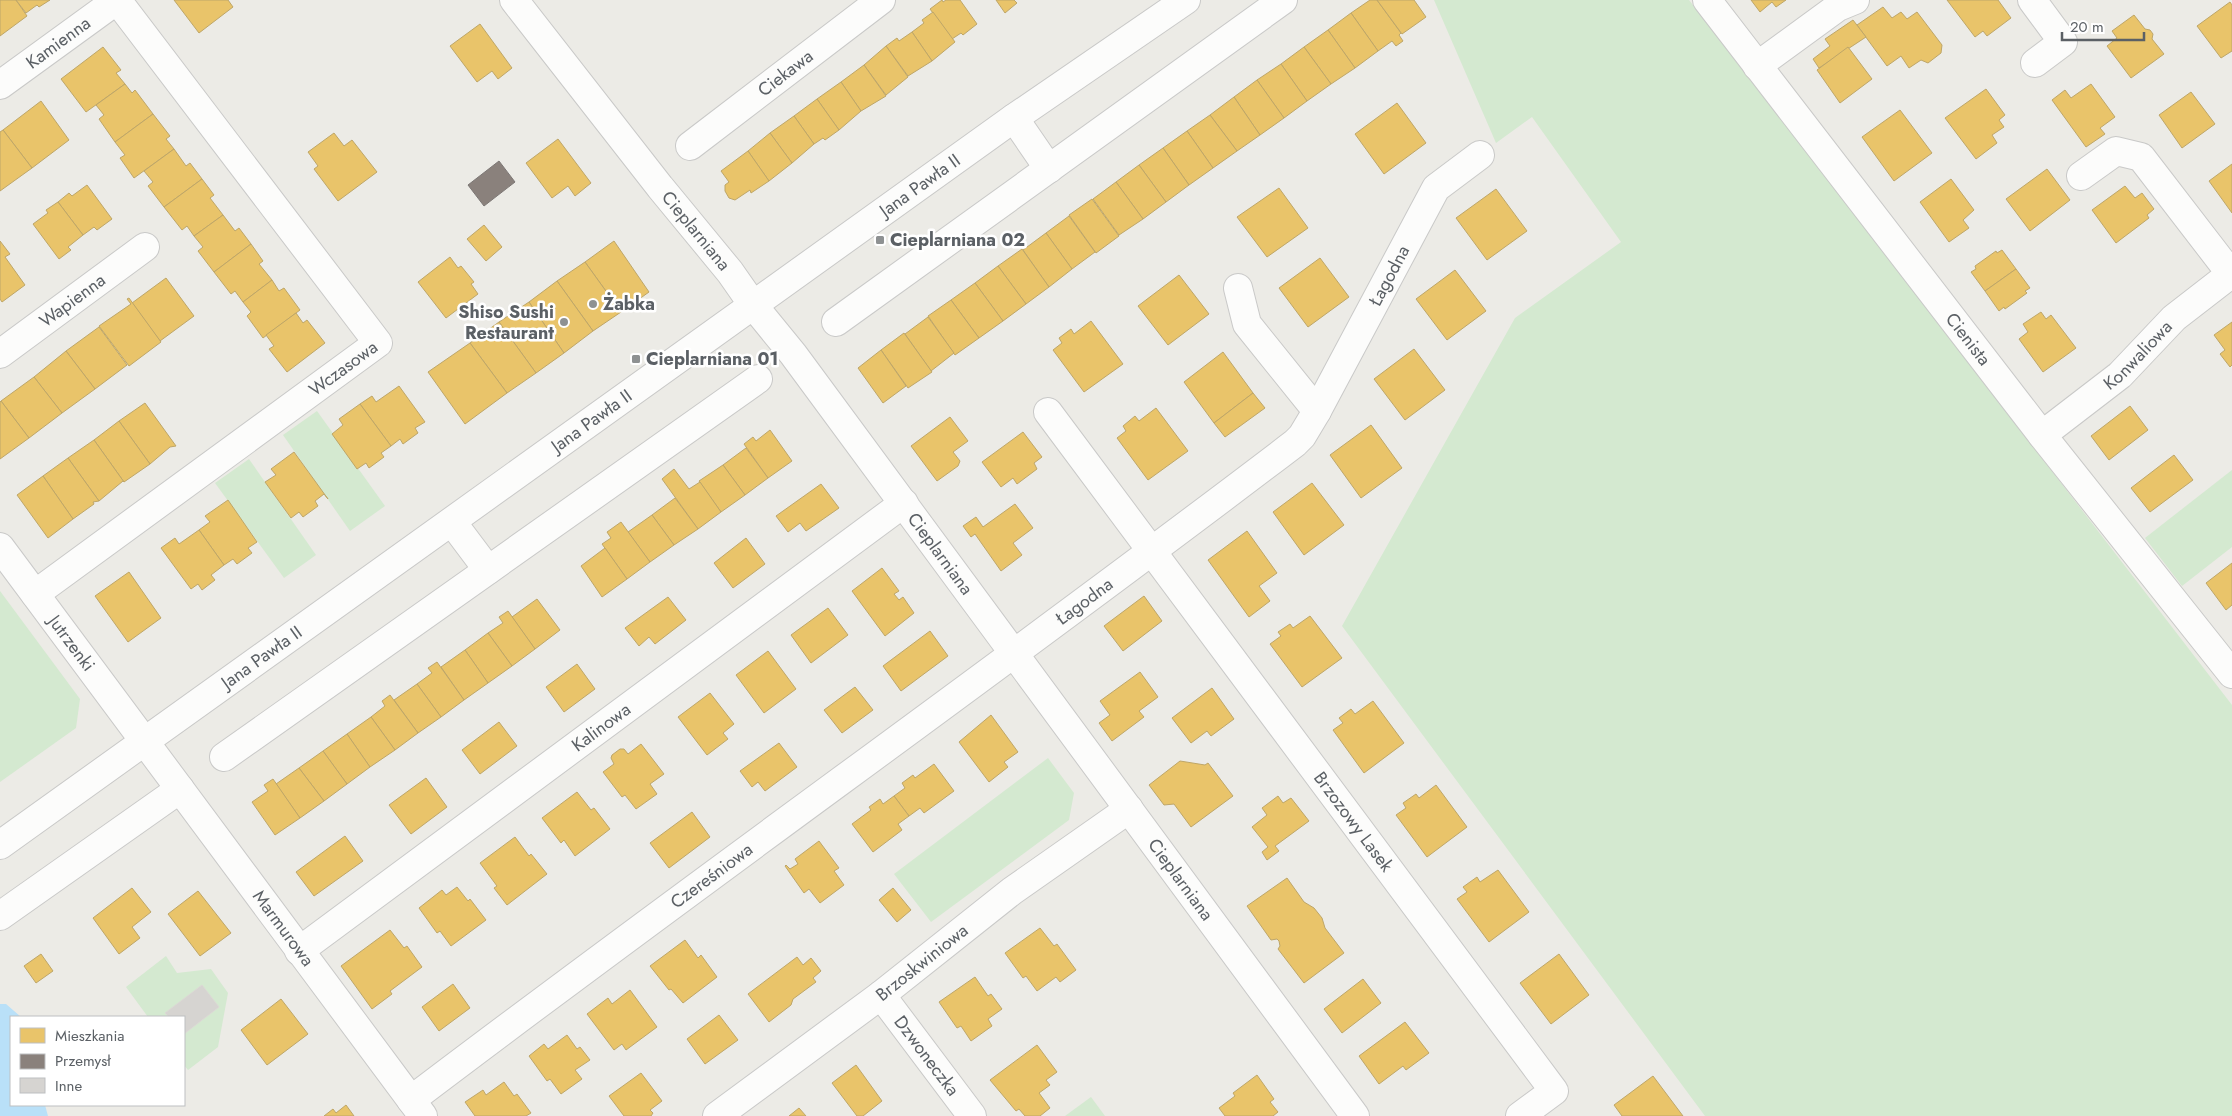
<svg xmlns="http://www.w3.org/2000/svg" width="2232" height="1116" font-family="Jost,sans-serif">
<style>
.green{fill:#d4e9d0}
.water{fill:#b9e0f8}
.homes{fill:#e9c46a;stroke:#bea668}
.industry{fill:#8a817c;stroke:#7c7775}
.building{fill:#d6d4d1;stroke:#dcd9d5}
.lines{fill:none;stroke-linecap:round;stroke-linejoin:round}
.minor-casing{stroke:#c9c9c8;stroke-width:30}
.minor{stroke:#fcfcfb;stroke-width:28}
.poi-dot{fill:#8e9192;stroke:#fff;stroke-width:2}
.labels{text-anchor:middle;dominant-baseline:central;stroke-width:5;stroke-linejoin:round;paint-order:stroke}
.street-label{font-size:18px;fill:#5b6065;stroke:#fff}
.poi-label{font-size:18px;font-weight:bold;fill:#5b6065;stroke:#fff;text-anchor:start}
</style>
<rect width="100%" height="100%" fill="#ecebe6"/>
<!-- green -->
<g class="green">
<path d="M1434,0H1689L2232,705V1116H1705L1342,626L1515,318L1621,242L1532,117L1496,143Z"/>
<path d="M317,411L385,506L350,531L283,435Z"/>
<path d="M249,459L316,555L284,578L215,483Z"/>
<path d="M2232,470V547L2182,586L2145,538Z"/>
<path d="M0,591L80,699L76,728L0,782Z"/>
<path d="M1048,758L1074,793L1069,820L931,922L894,874Z"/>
<path d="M166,956L177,973L211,969L228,993L218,1047L188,1070L184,1065V1017H148L126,987Z"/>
<path d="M1091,1097L1105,1116H1065Z"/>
</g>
<!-- water -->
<path class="water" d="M0,1004H6L21,1017H11V1105H45L48,1116H0Z"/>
<!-- homes -->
<g class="homes">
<path d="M0,0H16L27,16L0,36Z"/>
<path d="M16,0H50L39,7L37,5L26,13Z"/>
<path d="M174,0H228L233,7L199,33Z"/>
<path d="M942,0L943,2L946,0H960L977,24L963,35L961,33L952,39L930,9Z"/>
<path d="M996,0H1014L1017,3L1005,13Z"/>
<path d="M1370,0H1377L1401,33L1399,35L1403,41L1396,46L1392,41L1378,51L1351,13Z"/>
<path d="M1377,0H1414L1426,17L1402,34Z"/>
<path d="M1751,0H1786L1776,7L1772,2L1760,12Z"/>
<path d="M1947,0H1998L2011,18L1987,36L1983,31L1975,37Z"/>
<path d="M2230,2L2232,5V51L2221,58L2197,26Z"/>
<path d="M1883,7L1892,18L1901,12L1907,19L1917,12L1942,45L1941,53L1928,63L1921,60L1909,68L1901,56L1887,66L1857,25Z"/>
<path d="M933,12L955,42L932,61L912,32L924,23L922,20Z"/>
<path d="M1351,13L1378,51L1355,68L1328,30Z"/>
<path d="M2134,15L2145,29L2150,30L2153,34L2152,39L2164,54L2131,78L2107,46L2117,38L2112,31Z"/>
<path d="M1853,20L1866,37L1819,68L1813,59L1830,46L1825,39Z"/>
<path d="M480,24L512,68L498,79L492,71L477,82L450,46Z"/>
<path d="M1328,30L1355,68L1331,84L1304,47Z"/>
<path d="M912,32L932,61L908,76L886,46L897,38L899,41Z"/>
<path d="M886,46L908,77L886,95L864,65Z"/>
<path d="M103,47L121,70L116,73L125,84L86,112L61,79Z"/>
<path d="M1304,47L1331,84L1307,101L1281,64Z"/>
<path d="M1848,47L1872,79L1840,103L1817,70Z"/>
<path d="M1281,64L1307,101L1284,118L1257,80Z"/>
<path d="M864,65L886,96L861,111L841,82Z"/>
<path d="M1257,80L1284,118L1260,135L1234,97Z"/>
<path d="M841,82L861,111L839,130L817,99Z"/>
<path d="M125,84L132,93L135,90L153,114L115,142L99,119L104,115L96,105Z"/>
<path d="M2091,84L2115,117L2100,128L2105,134L2086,147L2052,100L2065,90L2071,98Z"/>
<path d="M1986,89L2005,115L1999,120L2004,127L1992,135L1997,143L1976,159L1945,118Z"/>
<path d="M2191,92L2215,124L2182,148L2159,115Z"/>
<path d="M1234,97L1260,135L1237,151L1210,115Z"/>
<path d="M817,99L839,130L825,140L823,138L814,144L794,116Z"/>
<path d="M41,101L69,140L32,168L3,130Z"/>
<path d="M1397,103L1426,143L1384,174L1355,134Z"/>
<path d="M1900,110L1932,153L1894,181L1862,137Z"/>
<path d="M153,114L170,136L166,139L174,149L134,178L120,158L125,155L115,142Z"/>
<path d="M1210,115L1237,151L1213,168L1187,131Z"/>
<path d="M794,116L814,144L792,163L770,133Z"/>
<path d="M3,130L32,168L0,191V132Z"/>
<path d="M1187,131L1213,168L1189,185L1163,148Z"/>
<path d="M334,133L344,146L352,140L377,172L338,201L314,169L318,166L308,152Z"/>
<path d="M770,133L792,163L769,181L748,151Z"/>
<path d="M558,139L591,183L575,196L568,186L552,198L526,163Z"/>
<path d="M1163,148L1189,185L1166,202L1139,165Z"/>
<path d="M174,149L186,166L190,163L202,179L164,207L148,186L153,182L144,171Z"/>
<path d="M748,151L769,181L751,193L750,190L735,200L729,198L725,191V185L729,182L721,171Z"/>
<path d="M2232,164V213L2209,181Z"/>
<path d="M1139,165L1166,202L1143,219L1116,182Z"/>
<path d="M2047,169L2070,200L2030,231L2006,199Z"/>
<path d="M202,179L214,195L210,198L223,215L194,236L187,226L182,230L164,207Z"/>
<path d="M1951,179L1974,210L1963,220L1969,228L1949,242L1920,202Z"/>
<path d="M1116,182L1143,219L1119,235L1093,199Z"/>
<path d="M87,185L112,219L97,230L94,227L83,235L58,202L69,193L72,196Z"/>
<path d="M2125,186L2135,198L2142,193L2154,209L2147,215L2149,218L2116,243L2092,210Z"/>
<path d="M1279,188L1308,228L1267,257L1237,217Z"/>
<path d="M1496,189L1527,231L1487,260L1456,218Z"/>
<path d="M1092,199L1119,236L1096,253L1069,215Z"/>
<path d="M58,202L83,235L68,247L71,250L59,259L33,224L48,213L46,210Z"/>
<path d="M223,215L235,231L239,228L251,244L214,272L198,251L203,247L194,236Z"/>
<path d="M1069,216L1095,252L1072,269L1046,233Z"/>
<path d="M484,225L502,247L486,261L467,239Z"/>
<path d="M1046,233L1072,269L1049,287L1023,250Z"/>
<path d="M0,241L10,254L5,257L25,285L2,302L0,299Z"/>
<path d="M614,241L649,292L621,312L585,262Z"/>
<path d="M251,244L263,261L259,264L272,280L243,302L235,291L231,294L214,272Z"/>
<path d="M1022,249L1049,287L1026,304L998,266Z"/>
<path d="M2002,250L2016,269L1985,291L1971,272L1976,269L1975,266L1996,251L1997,253Z"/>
<path d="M450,257L458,268L461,266L474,282L471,284L478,294L446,318L418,282Z"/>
<path d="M1320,258L1349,297L1308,327L1279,288Z"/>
<path d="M585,262L621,312L593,331L557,281Z"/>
<path d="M998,266L1026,304L1003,321L975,283Z"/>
<path d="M2016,269L2030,288L2025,291L2027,293L2005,309L2004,307L1999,311L1985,291Z"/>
<path d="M1455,270L1486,311L1447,340L1416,299Z"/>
<path d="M1179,275L1209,314L1168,345L1138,306Z"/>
<path d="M166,278L194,316L160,341L132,303Z"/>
<path d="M272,280L279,291L284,288L300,310L263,338L247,316L251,312L243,302Z"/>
<path d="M557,281L593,331L564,353L529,302Z"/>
<path d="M975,283L1003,321L979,338L951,300Z"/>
<path d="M129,298L161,342L129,366L99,326L131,304L127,299Z"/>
<path d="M951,300L979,338L955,355L928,316Z"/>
<path d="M529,302L564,353L536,373L499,322Z"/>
<path d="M2041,312L2046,319L2051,315L2076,348L2043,372L2019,339L2028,332L2023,324Z"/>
<path d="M296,313L303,323L307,320L325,343L287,372L269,349L274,346L266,335Z"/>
<path d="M928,317L954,353L931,371L905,334Z"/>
<path d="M1091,321L1123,364L1084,392L1053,350L1062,343L1059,338L1071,329L1074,334Z"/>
<path d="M499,322L536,373L507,393L470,343Z"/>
<path d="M2232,322V365L2230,367L2220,354L2225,350L2214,335Z"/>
<path d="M99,327L127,365L95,389L66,351Z"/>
<path d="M904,333L932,372L908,388L881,350Z"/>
<path d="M470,343L507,393L465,424L428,372Z"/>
<path d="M1414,349L1445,390L1405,420L1374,379Z"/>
<path d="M881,350L906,386L883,403L858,368Z"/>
<path d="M66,351L95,389L62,413L34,377Z"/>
<path d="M1223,352L1253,393L1214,423L1184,382Z"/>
<path d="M34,377L62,413L29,438L1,401Z"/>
<path d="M399,386L425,422L415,428L418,433L403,444L400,439L391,446L360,404L372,396L376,402Z"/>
<path d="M1253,393L1265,408L1225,437L1214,423Z"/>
<path d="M1,401L29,438L0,459V402Z"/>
<path d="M145,403L176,446L170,447L150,464L119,421Z"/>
<path d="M360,404L391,446L381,453L384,457L369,468L366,463L357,469L332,434L343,425L339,419Z"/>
<path d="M2130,406L2148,430L2109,460L2091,436Z"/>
<path d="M1156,408L1188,451L1148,480L1117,438L1126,431L1123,426L1135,416L1139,421Z"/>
<path d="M950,417L968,441L953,452L960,461L958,466L937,481L911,446Z"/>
<path d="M119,421L150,464L124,482L94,440Z"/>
<path d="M1371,425L1402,468L1361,498L1330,455Z"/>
<path d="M770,430L792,461L768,478L744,444L753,437L756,441Z"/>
<path d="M1023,432L1042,457L1034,463L1037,469L1017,484L1013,478L1001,487L982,462Z"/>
<path d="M94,440L124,482L123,481L99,501L68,458Z"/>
<path d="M746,448L768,478L745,495L723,465Z"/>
<path d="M294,452L328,499L324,494L315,501L318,506L303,517L299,512L291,518L265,482L276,475L271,469Z"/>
<path d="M2174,455L2193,480L2150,512L2131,488Z"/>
<path d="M68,458L99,501L93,502L94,504L73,519L43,476Z"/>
<path d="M723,465L745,495L721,512L699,481Z"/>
<path d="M674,469L689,489L700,482L721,512L698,529L662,479Z"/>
<path d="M43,476L73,519L48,538L17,495Z"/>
<path d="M1312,483L1344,525L1304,555L1273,512Z"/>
<path d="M821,484L839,508L806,531L800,523L788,532L776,516Z"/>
<path d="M675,498L698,529L674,545L652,515Z"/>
<path d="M228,500L257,542L248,548L252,553L237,564L233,559L224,565L199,530L210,522L205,516Z"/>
<path d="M1015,504L1033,528L1013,543L1022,555L1001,571L975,534L971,537L963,526L976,517L983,527Z"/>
<path d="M652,515L674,545L650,562L628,532Z"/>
<path d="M621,522L650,562L627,579L602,544L611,538L607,532Z"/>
<path d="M199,530L224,565L211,575L215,580L202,590L198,584L191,589L161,548L175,538L179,544Z"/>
<path d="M1247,531L1277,573L1259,586L1270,601L1249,617L1208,560Z"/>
<path d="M746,538L765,564L733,588L714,563Z"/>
<path d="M605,548L627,579L602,597L581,566Z"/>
<path d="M2232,563V605L2226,610L2206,583Z"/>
<path d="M882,568L899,591L894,594L899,600L903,597L914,613L885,636L852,591Z"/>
<path d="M129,572L161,618L128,642L95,596Z"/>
<path d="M1144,596L1162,621L1123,651L1104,626Z"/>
<path d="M668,597L686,620L655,644L649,637L639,646L625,628Z"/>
<path d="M537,599L560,630L535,649L512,617Z"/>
<path d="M828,608L848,635L811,663L791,635Z"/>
<path d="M508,611L535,649L512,666L488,633L503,623L499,617Z"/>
<path d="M1310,616L1342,658L1302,687L1270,644L1281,636L1278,632L1290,624L1293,628Z"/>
<path d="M930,631L948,656L901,691L883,666Z"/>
<path d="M488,633L512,666L488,683L465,650Z"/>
<path d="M465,650L488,683L464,700L441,667Z"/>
<path d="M768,651L796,689L764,713L736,675Z"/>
<path d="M437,662L464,700L441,717L417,684L432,673L428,668Z"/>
<path d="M577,664L595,689L564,712L546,687Z"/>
<path d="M1140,672L1158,697L1139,711L1144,717L1112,741L1099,723L1110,715L1100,701Z"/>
<path d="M417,684L441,717L418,733L394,700Z"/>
<path d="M855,687L873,710L842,733L824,710Z"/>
<path d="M1212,688L1234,719L1211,736L1207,731L1191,743L1172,718Z"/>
<path d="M710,693L734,724L723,733L728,739L707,755L678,717Z"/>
<path d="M390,695L418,733L395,750L371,717L385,706L382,701Z"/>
<path d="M1373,701L1404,743L1364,773L1333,730L1343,723L1339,718L1351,709L1355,714Z"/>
<path d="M991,715L1018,752L1004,762L1008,767L989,782L959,742Z"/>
<path d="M371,717L395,750L370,767L347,734Z"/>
<path d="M499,722L517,746L480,774L462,750Z"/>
<path d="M347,734L370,767L347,784L323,751Z"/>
<path d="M779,743L797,767L765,791L758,782L752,787L740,771Z"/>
<path d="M641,744L664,774L650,784L657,794L636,809L625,795L622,797L603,772L614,764L611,758L612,755L620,749H624L628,754Z"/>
<path d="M323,751L347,784L324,801L299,768Z"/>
<path d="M1180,761L1205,765L1208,763L1233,796L1191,827L1174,804L1164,805L1149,785Z"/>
<path d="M934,764L954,791L924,813L920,808L909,816L894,796L905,788L902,783L913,775L915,778Z"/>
<path d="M299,768L324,801L300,818L276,784Z"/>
<path d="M426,778L447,807L411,834L389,805Z"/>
<path d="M273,779L300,818L275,835L252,802L268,791L264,785Z"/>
<path d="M1436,785L1467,827L1427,857L1396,815L1406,808L1403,803L1416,794L1419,798Z"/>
<path d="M577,792L591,810L594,808L610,829L575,856L564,840L561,843L542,818Z"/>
<path d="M894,796L909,816L898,824L902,830L873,852L852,824L871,810L869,807L880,799L883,804Z"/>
<path d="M1278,796L1283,803L1291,798L1309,821L1275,846L1279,851L1267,860L1262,852L1268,847L1252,827L1267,815L1262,808Z"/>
<path d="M692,812L710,837L669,868L650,843Z"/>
<path d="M345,836L363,861L314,896L296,872Z"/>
<path d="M515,837L529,856L531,854L547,874L507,905L494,888L497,886L480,863Z"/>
<path d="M819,841L839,868L834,871L844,885L820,903L809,889L804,893L785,866L786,865L790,869L798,864L795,859Z"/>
<path d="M1498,870L1529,912L1489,942L1457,899L1467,892L1463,887L1477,877L1480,882Z"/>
<path d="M1287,878L1304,902L1314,908L1322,918L1325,928L1344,953L1304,983L1278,949L1280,946L1279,941L1277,939L1271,940L1247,906Z"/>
<path d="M457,887L468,901L470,899L486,920L451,946L440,931L437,933L419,908L442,890L446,895Z"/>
<path d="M132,888L151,912L132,927L140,938L119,954L93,918Z"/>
<path d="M893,888L911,910L897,922L879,900Z"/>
<path d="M198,891L231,933L200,956L168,914Z"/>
<path d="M1040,928L1054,946L1057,944L1076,970L1060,982L1056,977L1037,991L1026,976L1023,978L1005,953Z"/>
<path d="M390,930L404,948L407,946L422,967L390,991L392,994L372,1009L341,966Z"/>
<path d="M685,940L698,958L701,955L717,977L683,1003L671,989L669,990L650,966Z"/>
<path d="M41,954L53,971L36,983L24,966Z"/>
<path d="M1559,954L1589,995L1551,1024L1520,983Z"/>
<path d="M797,957L803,965L811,958L821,971L813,978L816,982L793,999L791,1005L769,1022L748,994Z"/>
<path d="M975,977L988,996L991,994L1002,1009L988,1019L992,1026L971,1041L961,1026L957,1028L939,1002Z"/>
<path d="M1363,979L1381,1003L1342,1033L1324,1009Z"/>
<path d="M453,984L470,1008L439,1031L422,1007Z"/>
<path d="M630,990L657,1027L626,1050L622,1044L614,1050L587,1014L608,998L612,1004Z"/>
<path d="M281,999L308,1034L267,1065L241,1030Z"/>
<path d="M719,1015L738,1040L705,1064L687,1039Z"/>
<path d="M1405,1022L1429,1053L1406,1070L1403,1066L1379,1084L1359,1056Z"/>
<path d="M567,1035L577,1049L580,1047L590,1060L575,1070L582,1079L561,1094L550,1079L547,1081L529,1056L544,1044L548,1049Z"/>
<path d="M1037,1045L1057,1072L1046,1080L1050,1085L1039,1093L1050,1108L1040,1116H1025L1019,1109L1016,1111L990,1080Z"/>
<path d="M856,1065L882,1101L863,1116H857L832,1083Z"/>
<path d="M641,1073L662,1101L650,1110L653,1113L651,1116H624L609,1096Z"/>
<path d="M1257,1075L1274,1099L1270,1102L1278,1112L1273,1116H1225L1219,1108L1235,1096L1233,1093Z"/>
<path d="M1653,1076L1683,1116H1622L1614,1105Z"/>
<path d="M504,1082L514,1096L517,1094L531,1113L526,1116H475L465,1102L483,1090L486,1095Z"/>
<path d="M346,1105L354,1116H324L333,1109L336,1113Z"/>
<path d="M799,1108L806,1116H789Z"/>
</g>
<!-- industry -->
<path class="industry" d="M499,161L515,182L484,206L468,185Z"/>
<!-- building -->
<path class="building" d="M202,985L219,1007L184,1034V1017H169L165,1013Z"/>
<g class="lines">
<!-- minor casing -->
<g class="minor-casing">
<g id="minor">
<path id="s1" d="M514,0L660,187L730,272L753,305L793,354L1355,1116"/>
<path id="s2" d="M1707,0L2042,435L2232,674"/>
<path d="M2032,0L2063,42L2035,63"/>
<path d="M1757,66L1838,7L1855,0"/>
<path id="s3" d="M0,85L117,0"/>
<path d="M1014,118L1049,169"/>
<path id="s4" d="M690,146L881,0"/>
<path d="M2081,176L2116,151L2141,157L2231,274"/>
<path d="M1238,288L1247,324L1317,411"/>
<path d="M836,322L1283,0"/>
<path id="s5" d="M0,354L145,247"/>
<path id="s6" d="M1048,412L1554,1091L1520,1116"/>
<path id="s7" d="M2042,435L2120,375L2174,318L2232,273"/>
<path d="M452,522L488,570"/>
<path id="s8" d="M0,547L423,1116"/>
<path id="s9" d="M35,594L378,343L117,0"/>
<path d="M224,757L758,379"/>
<path id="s10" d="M0,845L1014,118L1186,0"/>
<path d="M0,916L180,789"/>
<path id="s11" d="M299,951L904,503"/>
<path id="s12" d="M881,995L972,1116"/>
<path id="s13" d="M411,1100C703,878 1003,666 1295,443L1302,436L1317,411L1436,188L1480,155"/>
<path id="s14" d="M717,1116L881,995L1012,891L1129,809"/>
</g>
</g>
<!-- minor -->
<use href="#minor" class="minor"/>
</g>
<!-- markers -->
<g class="poi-dot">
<rect x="875" y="235" width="10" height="10" rx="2.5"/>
<circle cx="593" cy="304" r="5"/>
<circle cx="564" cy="322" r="5"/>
<rect x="631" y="354" width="10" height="10" rx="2.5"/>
</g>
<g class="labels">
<!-- street labels -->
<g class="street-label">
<text stroke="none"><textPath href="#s3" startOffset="72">Kamienna</textPath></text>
<text stroke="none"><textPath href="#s4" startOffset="120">Ciekawa</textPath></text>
<text stroke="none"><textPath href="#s10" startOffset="1132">Jana Pawła II</textPath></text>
<text stroke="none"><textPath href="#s1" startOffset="294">Cieplarniana</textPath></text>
<text stroke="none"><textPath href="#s13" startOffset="1294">Łagodna</textPath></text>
<text stroke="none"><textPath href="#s5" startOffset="90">Wapienna</textPath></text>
<text stroke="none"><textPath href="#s2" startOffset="428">Cienista</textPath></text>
<text stroke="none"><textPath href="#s7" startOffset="125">Konwaliowa</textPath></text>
<text stroke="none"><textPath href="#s9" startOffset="382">Wczasowa</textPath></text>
<text stroke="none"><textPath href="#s10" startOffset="728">Jana Pawła II</textPath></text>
<text stroke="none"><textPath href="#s1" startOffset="699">Cieplarniana</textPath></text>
<text stroke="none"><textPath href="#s13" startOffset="838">Łagodna</textPath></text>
<text stroke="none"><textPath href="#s8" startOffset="120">Jutrzenki</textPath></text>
<text stroke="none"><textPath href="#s10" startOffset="322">Jana Pawła II</textPath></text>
<text stroke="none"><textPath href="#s11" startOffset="376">Kalinowa</textPath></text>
<text stroke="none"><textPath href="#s6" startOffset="511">Brzozowy Lasek</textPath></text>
<text stroke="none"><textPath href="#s13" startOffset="375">Czereśniowa</textPath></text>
<text stroke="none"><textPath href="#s1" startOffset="1104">Cieplarniana</textPath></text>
<text stroke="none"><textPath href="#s8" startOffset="475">Marmurowa</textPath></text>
<text stroke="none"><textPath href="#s14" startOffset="256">Brzoskwiniowa</textPath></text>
<text stroke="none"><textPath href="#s12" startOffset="76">Dzwoneczka</textPath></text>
</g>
<!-- poi labels -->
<g class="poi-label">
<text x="890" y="240">Cieplarniana 02</text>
<text x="603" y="304">Żabka</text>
<text x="554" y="312" text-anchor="end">Shiso Sushi<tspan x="554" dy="21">Restaurant</tspan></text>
<text x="646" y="359">Cieplarniana 01</text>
</g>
</g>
<!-- legend -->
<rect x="10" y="1016" width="175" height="90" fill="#ffffff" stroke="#bdbfc1"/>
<rect x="20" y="1028" width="25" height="15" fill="#e9c46a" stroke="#bdbfc1"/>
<text x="55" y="1041" font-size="15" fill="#5b6065">Mieszkania</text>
<rect x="20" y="1054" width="25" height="15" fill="#8a817c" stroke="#bdbfc1"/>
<text x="55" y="1066" font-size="15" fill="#5b6065">Przemysł</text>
<rect x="20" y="1078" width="25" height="15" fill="#d6d4d1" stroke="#bdbfc1"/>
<text x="55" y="1091" font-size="15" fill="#5b6065">Inne</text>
<!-- scale -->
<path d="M2062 32v8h82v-8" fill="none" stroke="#5b6065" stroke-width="2.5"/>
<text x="2070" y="32" font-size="15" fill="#5b6065" stroke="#ffffff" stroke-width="4" paint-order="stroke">20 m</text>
</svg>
